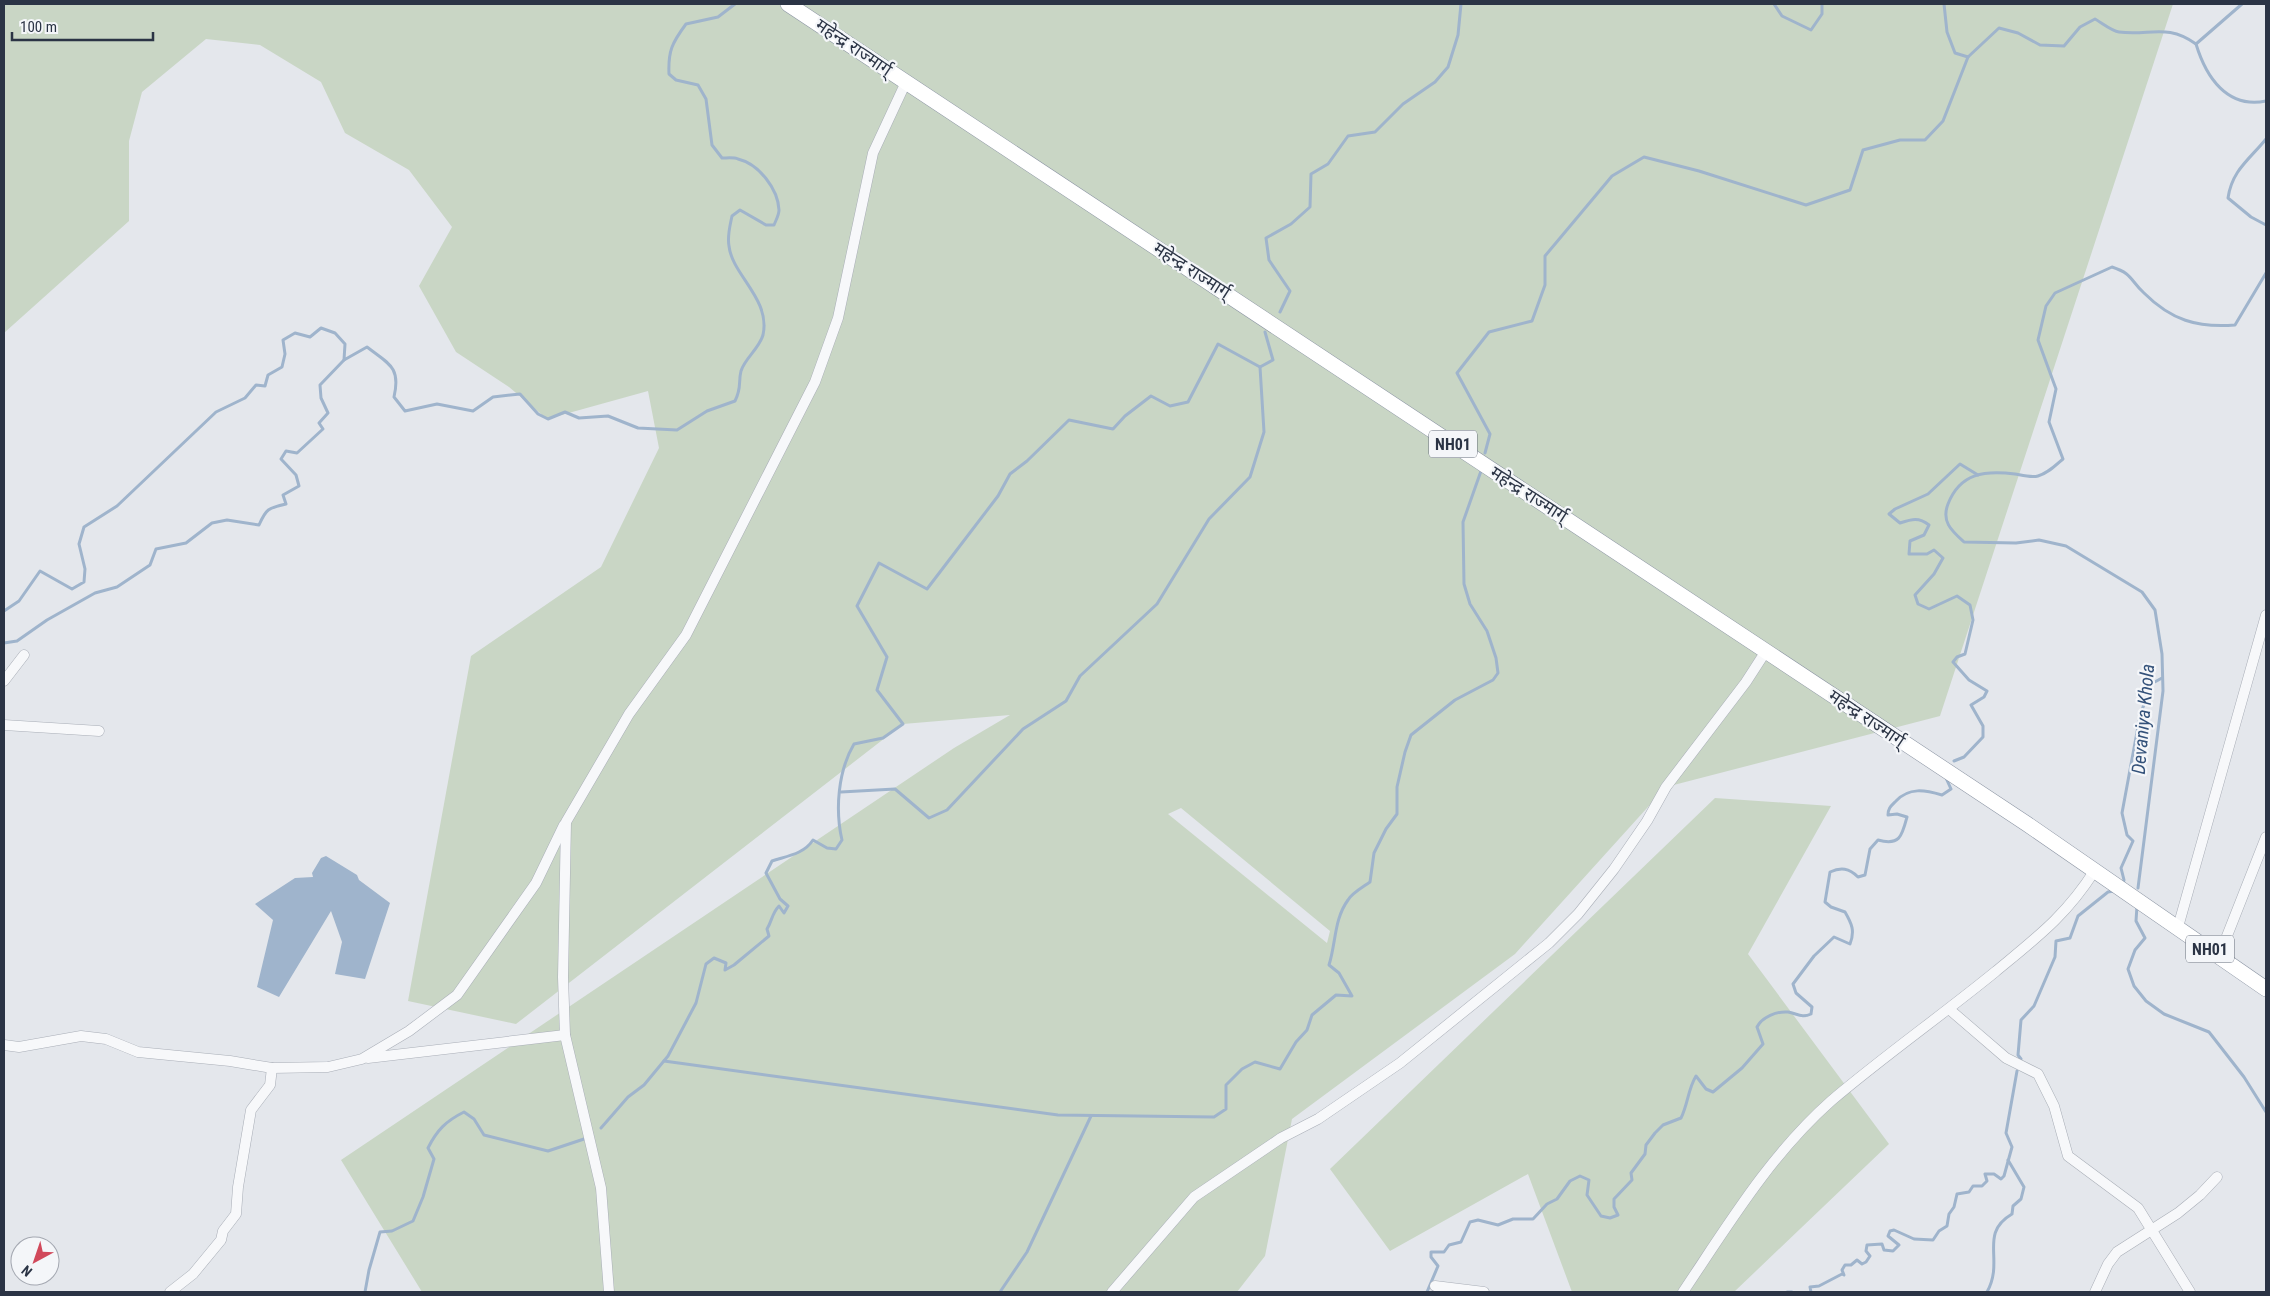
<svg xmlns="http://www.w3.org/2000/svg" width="2270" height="1296" font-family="'Roboto Condensed','Noto Sans Devanagari',sans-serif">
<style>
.green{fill:#c9d6c5;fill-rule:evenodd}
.water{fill:#9fb4cc}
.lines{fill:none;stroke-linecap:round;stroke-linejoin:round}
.stream{stroke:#9fb4cc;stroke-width:3}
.minor-casing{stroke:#a9aeb7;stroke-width:11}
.highway-casing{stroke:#8b94a3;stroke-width:16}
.minor{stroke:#f7f8fa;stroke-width:10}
.highway{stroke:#fff;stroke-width:15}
.labels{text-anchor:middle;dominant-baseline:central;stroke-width:4.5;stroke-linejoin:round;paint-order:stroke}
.shield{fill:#f4f6f9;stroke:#676e7b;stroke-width:1}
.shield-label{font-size:16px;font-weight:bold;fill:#2b3445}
.street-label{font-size:18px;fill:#2b3445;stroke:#f4f6f9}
.water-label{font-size:19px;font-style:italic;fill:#34527a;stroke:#f4f6f9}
</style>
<rect width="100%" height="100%" fill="#e4e7ec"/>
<!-- green -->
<g class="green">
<path d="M4,4H2173L1940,716L1666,787L1515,954L1292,1119L1265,1256L1237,1292H422L341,1160L954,748L1010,715L903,724L516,1024L408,1001L471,656L601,567L659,448L648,391L547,419L509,387L456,352L419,286L452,227L409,170L345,133L321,82L260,45L206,39L142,92L129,141V221L4,333ZM1181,808L1330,931L1327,943L1168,814Z"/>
<path d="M1715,798L1831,806L1748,954L1889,1144L1734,1292H1572L1528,1174L1390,1251L1330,1169Z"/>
</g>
<!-- water -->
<path class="water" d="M326,856L357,875L359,880L390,903L365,979L335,974L342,942L331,911L279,997L257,987L273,920L255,904L295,878L313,877L312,873L321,858Z"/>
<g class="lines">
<!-- stream -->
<g class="stream">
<path d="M1774,4L1782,16L1811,30L1822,14V4"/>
<path d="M1944,4L1947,32L1955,53L1968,57L1999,28L2018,33L2040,45L2064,46L2080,27L2095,19C2102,23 2112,31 2119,32C2150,36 2167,23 2196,44"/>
<path d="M2242,4L2196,44C2206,77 2227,109 2266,101"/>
<path d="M2266,139C2250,159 2232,170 2228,198L2251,217L2266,225"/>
<path d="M1280,312L1290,291L1269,260L1266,238L1291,224L1310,207L1311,174L1328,164L1348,136L1375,132L1403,104L1435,82L1448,67L1458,35L1461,4"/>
<path d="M1485,453L1490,434L1457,373L1489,332L1532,321L1545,285V256L1612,176L1644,157L1699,171L1806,205L1850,190L1863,150L1900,140H1925L1943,121L1968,57"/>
<path d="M4,611L19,601L40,571L72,589L84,582L85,569L79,544L84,527L117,506L216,412L245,398L256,385L265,386L268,375L282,367L285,354L283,340L295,333L310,337L321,328L335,333L345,344L344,360L367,347C389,364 401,367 394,397L405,411L437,404L473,411L493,397L520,394L538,414L548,419L565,412L579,418L608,416L638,428L677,430L707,411L735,401C742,387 738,383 741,371C745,358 759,349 763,335C771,299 732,275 729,246C727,236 730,226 732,216L740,210L766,225H774C776,220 779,215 779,210C778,189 759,164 738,159C734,157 727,158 722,158L712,145L706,99L698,85L676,80L669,74C668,51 672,43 686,24L718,17L735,4"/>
<path d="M4,643L17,641L47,620L95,593L117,587L150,565L156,549L186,543L212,523L227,520L259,525C266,509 268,508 286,504L283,495L299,486L296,475L281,459L286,451L297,453L323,429L319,423L328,413L321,398L320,385L344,360"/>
<path d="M1954,761L1964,757L1983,737V726L1971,705L1984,697L1987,691L1969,680L1953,662L1957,657L1965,654L1973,620L1970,605L1957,596L1929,609L1918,604L1915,595L1934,574L1943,558L1934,550L1927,554H1909L1910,541L1924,535L1929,525C1919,517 1912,519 1900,523L1889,514L1895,509L1928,494L1960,464L1978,475"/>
<path d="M841,792L895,789L929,818L947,810L1023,729L1066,701L1080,676L1157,604L1209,519L1250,477L1264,432L1260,367"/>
<path d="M2123,884L2124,880L2121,868L2133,841L2127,835L2122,813L2140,716L2151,684L2162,678"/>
<path d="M2138,888L2163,691L2162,654L2155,610L2142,592L2066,546L2039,540L2016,543L1964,542C1952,531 1941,522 1948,504C1960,473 1985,470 2015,474C2021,475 2031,478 2038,476C2048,473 2055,466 2063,459L2049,422L2056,389L2038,340L2046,306L2055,293L2112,267C2133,274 2129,279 2144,293C2171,320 2197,328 2235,325L2266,273"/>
<path d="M2137,906L2136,921L2145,938L2135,950L2128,969L2134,986L2146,1001L2164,1014L2209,1032L2244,1077L2266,1112"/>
<path d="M2021,1059L2018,1055L2021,1020L2034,1006L2055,957L2056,941L2070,938L2078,916L2108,892L2114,891"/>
<path d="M664,1061L1058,1115L1214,1117L1226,1109V1085L1242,1069L1255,1062L1280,1069L1296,1042L1307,1030L1312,1015L1336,995L1352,996L1339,973L1329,965C1336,943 1334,919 1348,900C1352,893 1363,887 1370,882L1374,853L1386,829L1397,814V787L1405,752L1411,735L1455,700L1493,680L1498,673L1496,658L1487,631L1470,604L1464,584L1463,522L1481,471"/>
<path d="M601,1128L628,1097L644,1085L668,1056L696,1003L706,964L714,958L726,963L725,970L734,965L769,936L767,929C772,921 772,913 779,906L784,913L788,906L780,899L766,873L772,861C787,856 804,854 813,840L827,848L836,849L842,840C835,810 838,771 854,744L883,738L903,724L877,690L887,657L857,606L879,563L927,589L998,496L1010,474L1027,461L1069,420L1113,429L1125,416L1151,396L1170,406L1188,402L1218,344L1260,367L1273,360L1265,332"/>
<path d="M365,1292L369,1270L380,1232L392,1231L413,1221L423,1197L434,1159L428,1148C437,1130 446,1121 464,1112L474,1119L484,1135L548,1151L587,1138"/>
<path d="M1000,1292L1027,1252L1091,1116"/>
<path d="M1427,1292L1438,1266L1431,1257V1252H1444L1449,1245L1461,1242L1470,1222L1478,1220L1498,1225L1513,1219H1533L1547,1204L1557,1199L1570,1181L1580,1176L1589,1180L1587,1195L1601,1216L1610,1218L1618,1215L1614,1207V1199L1632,1180L1631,1173L1645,1154L1646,1145L1655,1133L1663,1125L1681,1118C1688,1104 1688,1089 1696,1076L1706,1089L1713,1092L1742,1068L1763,1044L1757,1027C1762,1017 1777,1011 1788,1012C1798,1014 1802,1018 1811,1014L1812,1007L1796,993L1793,984L1814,956L1834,937L1850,944C1855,931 1852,924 1845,912L1831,907L1825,902L1830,872C1841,867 1849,868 1858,877L1865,875L1870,849L1878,840C1900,846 1902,836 1907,817L1897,814L1888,815C1888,808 1891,806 1896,801C1909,787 1925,790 1942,795L1951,789L1946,778"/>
<path d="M1787,1292H1792"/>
<path d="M1811,1292L1810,1287L1819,1286L1842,1274L1844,1275L1842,1270L1845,1265H1851L1857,1260L1862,1264L1866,1262L1870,1256L1866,1251L1867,1245L1882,1244L1884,1250L1893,1251L1899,1245L1888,1236L1890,1231L1894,1230L1914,1239L1933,1240L1939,1231L1947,1226L1949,1214L1954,1207L1957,1194L1969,1192L1973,1186H1982L1987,1181L1985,1174H1994L2001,1179L2004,1176L2012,1147L2006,1133L2017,1071"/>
<path d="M1987,1292C2005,1260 1978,1234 2012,1214L2013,1206L2021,1199L2024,1187L2008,1160"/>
</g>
<!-- minor casing -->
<g class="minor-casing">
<g id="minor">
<path d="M4,681L24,655"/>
<path d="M4,725L99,731"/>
<path d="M2178,927L2266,615"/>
<path d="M2217,954L2225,941L2266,837"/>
<path d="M1949,1009L2006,1058L2038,1074L2054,1106L2068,1156L2138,1208L2190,1292"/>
<path d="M4,1045L19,1047L81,1036L106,1039L138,1052L230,1061L272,1068L328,1067L362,1059L409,1031L457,995L536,883L564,825"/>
<path d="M368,1058L565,1035"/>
<path d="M1435,1286L1484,1292"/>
<path d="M170,1292L193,1274L221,1240L223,1231L236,1214L238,1187L251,1110L270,1085L272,1068"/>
<path d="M609,1292L601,1188L565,1035L563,977L566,822L629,714L686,635L815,382L838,318L873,153L906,82"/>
<path d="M1112,1292L1194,1197L1281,1138L1318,1119L1400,1063L1549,943L1578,914L1614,869L1647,821L1666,787L1746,682L1766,651"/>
<path d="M1683,1292C1728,1225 1770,1155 1831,1101C1884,1056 1941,1016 1995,972C2036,938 2066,916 2095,870"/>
<path d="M2095,1292L2108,1264L2117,1252L2178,1213L2200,1195L2217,1177"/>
</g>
</g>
<!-- highway casing -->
<g class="highway-casing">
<path id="highway" d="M788,4L2027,824L2266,989"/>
</g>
<!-- minor -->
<use href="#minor" class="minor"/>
<!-- highway -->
<use href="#highway" class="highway"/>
</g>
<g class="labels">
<!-- shield labels -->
<g class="shield">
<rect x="1429" y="430.5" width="48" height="27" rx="4"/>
<rect x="2186" y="935.5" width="48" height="27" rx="4"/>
</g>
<g class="shield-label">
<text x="1453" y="444">NH01</text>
<text x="2210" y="949">NH01</text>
</g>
<!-- street labels -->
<g class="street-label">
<text transform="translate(854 47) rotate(34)">महेन्द्र राज्मार्ग्</text>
<text transform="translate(1192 270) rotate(33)">महेन्द्र राज्मार्ग्</text>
<text transform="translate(1529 494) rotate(33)">महेन्द्र राज्मार्ग्</text>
<text transform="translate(1867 718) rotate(34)">महेन्द्र राज्मार्ग्</text>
</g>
<!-- water labels -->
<g class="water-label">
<text transform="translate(2143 719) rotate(-85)">Devaniya Khola</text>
</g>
</g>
<!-- border -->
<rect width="2270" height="1296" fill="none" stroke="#2b3445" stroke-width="10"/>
<!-- north arrow -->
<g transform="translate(35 1261) rotate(220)"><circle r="24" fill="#f4f6f9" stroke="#a4a8b1"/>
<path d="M0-4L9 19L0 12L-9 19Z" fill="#d1495b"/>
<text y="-8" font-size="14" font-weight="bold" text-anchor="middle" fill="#2b3445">N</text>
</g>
<!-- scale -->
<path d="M12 32v8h141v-8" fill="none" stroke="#2b3445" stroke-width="2.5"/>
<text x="20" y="32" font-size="15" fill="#2b3445" stroke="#f4f6f9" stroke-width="4" paint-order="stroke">100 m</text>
</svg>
